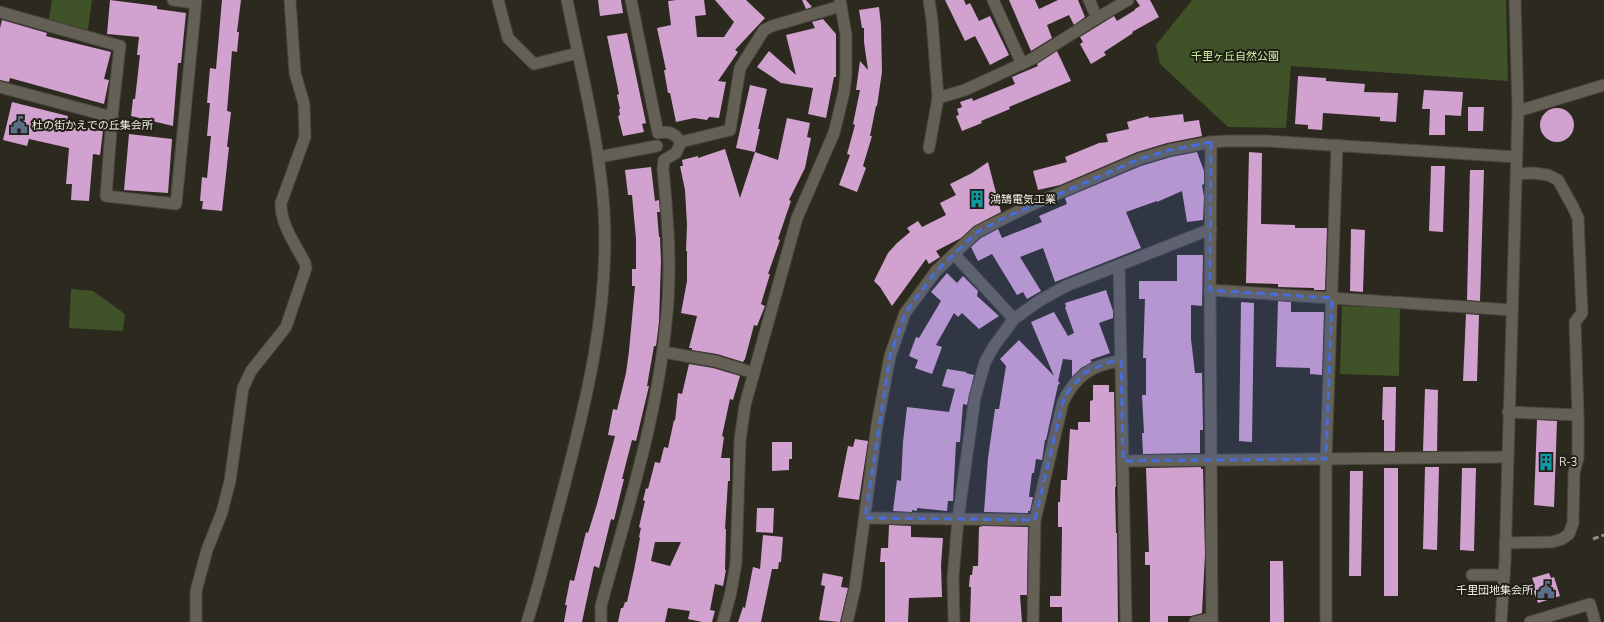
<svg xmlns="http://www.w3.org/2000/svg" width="1604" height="622" font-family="'Nunito Sans','Noto Sans JP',sans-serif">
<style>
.green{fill:#3f5228}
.building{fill:#d1a1cf;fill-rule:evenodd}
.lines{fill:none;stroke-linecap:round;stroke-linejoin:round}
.minor-casing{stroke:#49463e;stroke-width:13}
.tertiary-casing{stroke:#49463e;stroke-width:13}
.minor{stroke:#646055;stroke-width:11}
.tertiary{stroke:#646055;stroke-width:11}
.rail{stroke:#8e8c84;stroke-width:3;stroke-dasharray:6 3;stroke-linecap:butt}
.marked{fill:#476ddb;fill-opacity:0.2;stroke:#476ddb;stroke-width:3;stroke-dasharray:8 5;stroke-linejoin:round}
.labels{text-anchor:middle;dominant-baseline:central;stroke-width:4;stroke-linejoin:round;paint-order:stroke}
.park-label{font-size:11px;fill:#caf19f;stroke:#221f16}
.poi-label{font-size:11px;fill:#edebe5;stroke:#221f16;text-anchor:start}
</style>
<rect width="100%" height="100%" fill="#2c291f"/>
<!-- green -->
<g class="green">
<path d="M52,0H92L88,30L49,19Z"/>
<path d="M1192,0H1506L1508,81L1291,66L1286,128L1228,127L1160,64L1156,45Z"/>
<path d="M71,289L93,291L125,314L123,331L69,328Z"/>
<path d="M1342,306L1400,308L1399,376L1340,374Z"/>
</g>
<!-- building -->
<g class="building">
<path d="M110,0L157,6V9L186,13L181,63H178L173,126L131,116L133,99H135L140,55H137L139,37L107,34Z"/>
<path d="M222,0H241L237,32H239L237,52L232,51L227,111L231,112L227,147H229L222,211L202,209L203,201H200L202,177L207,178L211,136H207L210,103H207L210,68L216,69Z"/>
<path d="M598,0H621L623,13L600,16Z"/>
<path d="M676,0H704L706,15L695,16L697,37H724L734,22L715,0H746L765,18L735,50L738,52L718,81L726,82L719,118L709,117L707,120L694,118L676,122L670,93H668L664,70H666L657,28L671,25L668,1Z"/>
<path d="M802,0H806L812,7L806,9Z"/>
<path d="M945,0H964L966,5L970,3L979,21L990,16L1009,55L990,65L975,36L965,41Z"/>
<path d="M1009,0H1035L1039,9L1058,0H1078L1085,17L1074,25L1069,15L1047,25L1052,38L1031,51Z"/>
<path d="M1136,0H1150L1159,17L1132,32L1133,33L1104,52L1106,55L1091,64L1080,44L1083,42L1080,37L1114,16L1117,21L1135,10V9L1140,6Z"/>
<path d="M879,7L881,25L882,72L877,106H876L870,136H872L863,166L866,168L857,192L839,185L850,155L847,154L855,125L853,124L860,90H856L860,61L868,70L864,42V28H862L859,10Z"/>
<path d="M823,19L836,34V77H834L826,118L808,114L813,88L781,83L757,67L769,51L796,75L786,35L815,28L812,22Z"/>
<path d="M2,20L47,33L46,36L111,52L104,79L109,80L104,104L10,78L9,82L0,80V28Z"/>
<path d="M627,33L646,123L642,124L644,132L623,136L618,116L620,115L619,109H620L617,95L619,94L607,36Z"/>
<path d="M1057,51L1071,81L1009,107L1010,109L981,121L982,123L962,131L956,116L959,115L957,109L962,107L960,102L972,98L973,101L1015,84L1012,77L1038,66L1037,64Z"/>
<path d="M1298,76L1326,78V81L1365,84L1364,92L1398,93L1396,122L1380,121V117L1323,113L1322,130L1308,129V125L1295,124Z"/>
<path d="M750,85L767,89L758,129H760L755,152L736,148Z"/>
<path d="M1424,90L1463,92L1461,116L1445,115V135H1429L1430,109H1422Z"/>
<path d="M12,102L68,116L66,125L90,128L89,130L103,131L100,155L93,154L89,201L71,200L72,184H66L69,148L29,139L27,146L3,140Z"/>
<path d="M1468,107H1484L1483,131H1468Z"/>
<circle cx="1557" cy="125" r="17"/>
<path d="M1183,114L1184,122L1199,120L1202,136L1167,143L1137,152L1060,185L1038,190L1033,171L1067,162L1065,157L1099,143L1108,142L1106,134L1129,129L1127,122L1148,116L1149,118Z"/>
<path d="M787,118L810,123L807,137L811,138L805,168L789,200L791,201L778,239L780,240L768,274H770L761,304L765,306L757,326L754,325L745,359L743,362L717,354L692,350V348H689L697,316L681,313L687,281V251H686L687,225L685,190L680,166H683L682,160L698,156V158L725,149L740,198L755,152L778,160Z"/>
<path d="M129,134L172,139L168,193L124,190Z"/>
<path d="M1197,152L1204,171V184L1202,185L1204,197L1203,220L1187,222L1182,191L1157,202V201L1126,212L1141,248L1055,282L1043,248L1020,257L1041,291L1027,299L1023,292L1017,295L992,254L978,261L971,247L981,238L998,229L1002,238L1042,222L1039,216L1067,204L1065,198L1141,166L1171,157Z"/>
<path d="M1249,152L1262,153L1261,224L1295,225V228H1327L1325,290H1314V288L1278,287V284L1246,283Z"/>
<path d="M988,162L1001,212L974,226L961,238L936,251L940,257L929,264L926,259L892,306L880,287L874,281L888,253L897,243L910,232L907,228L918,221L922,227L946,215L940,203L956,195L950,184L972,173Z"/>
<path d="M1431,166H1445L1443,232L1429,231Z"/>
<path d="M651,167L655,201L659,200L660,212H657L659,237H660L661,261L659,322L656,346H654L647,386H649L636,441L632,440L622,479H624L614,520L611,519L599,568L594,566L582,622H564L567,605H565L570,580L574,581L586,532L588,533L597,504L615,436L608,435L613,409L617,410L626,373L629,351L635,286H632V269H636V239L632,195H628L625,170Z"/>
<path d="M1470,170H1484L1480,301L1467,300Z"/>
<path d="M1351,229L1365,230L1363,292L1350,291Z"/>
<path d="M1177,255H1203L1202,306L1191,305V339L1195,373H1202L1203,430H1200V453L1143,454L1142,433H1144L1142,395H1146V358H1143L1145,299H1139V281H1177Z"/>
<path d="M947,273L957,283L963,276L978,291L977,296L999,316L979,329L962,313L958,317L954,313L936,345L942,347L932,374L915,368L918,360L909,356L916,337L919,338L941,301L931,292Z"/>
<path d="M1106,290L1113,311V318L1099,323L1110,353L1090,360L1092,362L1081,368L1072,377V360L1063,359L1058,381L1060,383L1058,385L1046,440H1045L1042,460L1036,459L1034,473H1032L1029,497H1033L1030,511H1028V513L984,512L988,458L995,409H999L1006,366L1000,359L1019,340L1054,376L1031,322L1054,312L1068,336L1074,333L1065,307H1066L1065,303Z"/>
<path d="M1278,301L1291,302V312H1324L1322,375L1310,374V368L1276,367Z"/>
<path d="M1241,302L1254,303L1252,442L1239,441Z"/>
<path d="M1466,314L1479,315L1477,381H1463Z"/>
<path d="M689,364L713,368L740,376L733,400L730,399L722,436L724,437L721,458H730V481H728L725,529H726L725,570H726L723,586L715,584L710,610L715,611L712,622H702L688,619L690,611L668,608L665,622H618L621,608H623L625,602H627L634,570L640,538L639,537L641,528L639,527L645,501L643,500L646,488L648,489L655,462L660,463L664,447L668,448L674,420L675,421L678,393L682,394ZM655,542H681L670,566L651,561Z"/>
<path d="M947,369L966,372V373L974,375L967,405L963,404L960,442H956L953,501H948L947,511L917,508V511L912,510V512L893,511L897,480L901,481L903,442L907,407L949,412L955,389L942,386Z"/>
<path d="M1093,385H1109V392H1114L1116,487H1115L1116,533H1117L1118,622H1062V607H1050V596H1061L1062,527H1058V502H1060L1061,480H1067L1070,429L1078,430V422H1090V401L1093,400Z"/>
<path d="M1383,387H1396L1395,451H1384V420H1382Z"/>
<path d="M1425,389L1438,390L1437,451H1423Z"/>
<path d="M1537,420L1557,421L1554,507L1534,505Z"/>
<path d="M855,439L868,441L859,500L838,497L848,446L853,447Z"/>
<path d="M772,442H792V459H789V470L772,471Z"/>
<path d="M1201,467V469H1203L1204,511L1205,554L1202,613L1191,616H1168V622H1150V565H1145V552H1149L1146,468Z"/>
<path d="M1425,467H1439L1437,550L1423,549Z"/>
<rect x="1384" y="468" width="14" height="128"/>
<path d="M1462,468H1476L1474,551L1460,550Z"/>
<path d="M1350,471H1363L1361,576H1349Z"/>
<path d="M757,508H774L773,533L756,532Z"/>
<path d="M889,525L911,526V537L943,538L941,565L942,597L909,598L908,622H885V562H880L881,548H888Z"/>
<path d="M983,526L1028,527L1027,595H1020L1022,622H970L971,587H969L970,575H972L973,566H978L979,527Z"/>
<path d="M763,535L783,537L781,562H779L778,569H772L761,622H738L743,607L745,608L753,567L760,569Z"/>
<path d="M1270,561H1283L1284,622H1270Z"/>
<path d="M823,573L843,577L841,587L848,588L840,622L819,620L825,586L821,585Z"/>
<path d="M1549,573L1551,578L1554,577L1560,596L1538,603L1531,584L1534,583L1532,578Z"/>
</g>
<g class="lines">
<!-- minor casing -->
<g class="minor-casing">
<g id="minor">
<path d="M173,0L195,3"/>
<path d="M498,0L508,38L534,64L578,53"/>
<path d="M631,0L658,133C670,131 674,133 681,142"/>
<path d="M929,0L932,20L938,98L929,148"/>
<path d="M993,0L1022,64"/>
<path d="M0,12L120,46L112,117L106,196L176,204L196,0"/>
<path d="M1097,18L1128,0"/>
<path d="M0,87L112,117"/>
<path d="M938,98L965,90L1032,59L1097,18L1089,0"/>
<path d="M1518,111L1604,85"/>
<path d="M681,142L730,130L740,68L764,30L772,26L841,6"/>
<path d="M1211,142L1210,290L1212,622"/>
<path d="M599,157L657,146"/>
<path d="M1517,174L1533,173L1548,175L1558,180L1573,207L1578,218L1582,313L1575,322L1578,415"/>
<path d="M954,254L1014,319"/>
<path d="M1119,265L1126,622"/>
<path d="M1210,290L1512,310"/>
<path d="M663,352L715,361L754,373"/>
<path d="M1123,461L1507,457"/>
<path d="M865,518L1035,520"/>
<path d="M1505,543L1552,542L1562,539L1569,534L1573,523L1574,473L1578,458V415L1508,412"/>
<path d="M1472,575H1504"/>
<path d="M196,622V591L207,550L222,512L230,481L243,388L251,371L286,327L306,268L305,263C296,245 280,224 281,203L305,137L304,104L295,73L290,0"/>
<path d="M601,622V606C626,514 657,419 666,323C672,273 668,220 663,169L664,160L676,153L681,142"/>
<path d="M723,622L731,592L736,563L740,440L745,405L797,218L834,133L844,92L846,74V35L840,0"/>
<path d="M847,622L855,588L877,425L890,356L905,313L936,271L977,232L1029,206L1139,159L1169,150L1211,142L1227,141H1267L1517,157"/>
<path d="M954,622L953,578L958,519L975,397L985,362L994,346L1014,319L1039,301L1066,286L1211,229"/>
<path d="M1033,622L1035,520L1063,402C1075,377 1092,364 1121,361"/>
<path d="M1195,622L1212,618"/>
<path d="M1326,622V459L1337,145"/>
<path d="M1530,622L1590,604L1595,622"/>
</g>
</g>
<!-- tertiary casing -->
<g class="tertiary-casing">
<g id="tertiary">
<path d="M527,622C540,583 549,542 560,502C585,407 610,310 604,210C599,139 581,70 567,0"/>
<path d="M1501,622L1505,562L1518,111L1515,0"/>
</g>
</g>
<!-- minor -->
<use href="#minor" class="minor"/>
<!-- tertiary -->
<use href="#tertiary" class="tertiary"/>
<!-- rail -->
<path class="rail" d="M1593,539L1604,535"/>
</g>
<!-- marked area -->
<path class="marked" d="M1211,142L1210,290L1332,298L1326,459L1123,461L1121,361L1110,362L1086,372L1069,390L1063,402L1035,520L865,518L890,356L905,313L936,271L977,232L1004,218L1139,159L1169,150Z"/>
<!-- icons -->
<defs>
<g id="civic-bare" transform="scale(1.38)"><path d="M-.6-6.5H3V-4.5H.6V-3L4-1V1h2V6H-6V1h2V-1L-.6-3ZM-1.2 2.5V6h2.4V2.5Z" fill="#5c6f8a" stroke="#221f16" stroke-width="2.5" paint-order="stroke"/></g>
<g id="building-bare" transform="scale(1.38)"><path d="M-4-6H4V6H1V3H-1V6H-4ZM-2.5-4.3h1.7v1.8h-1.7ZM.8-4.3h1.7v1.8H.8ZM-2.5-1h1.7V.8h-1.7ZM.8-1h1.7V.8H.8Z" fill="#0f9aa8" stroke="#221f16" stroke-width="2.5" paint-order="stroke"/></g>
</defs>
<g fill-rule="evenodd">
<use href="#civic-bare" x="19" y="125"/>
<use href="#building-bare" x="977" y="199"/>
<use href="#building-bare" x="1546" y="462"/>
<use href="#civic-bare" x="1546" y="590"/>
</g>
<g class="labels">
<!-- park labels -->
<g class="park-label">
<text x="1235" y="56">千里ヶ丘自然公園</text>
</g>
<!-- poi labels -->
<g class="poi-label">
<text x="32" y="125">杜の街かえでの丘集会所</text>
<text x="990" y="199">鴻鵠電気工業</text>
<text x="1559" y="462">R-3</text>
<text x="1533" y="590" text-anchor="end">千里団地集会所</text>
</g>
</g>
</svg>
